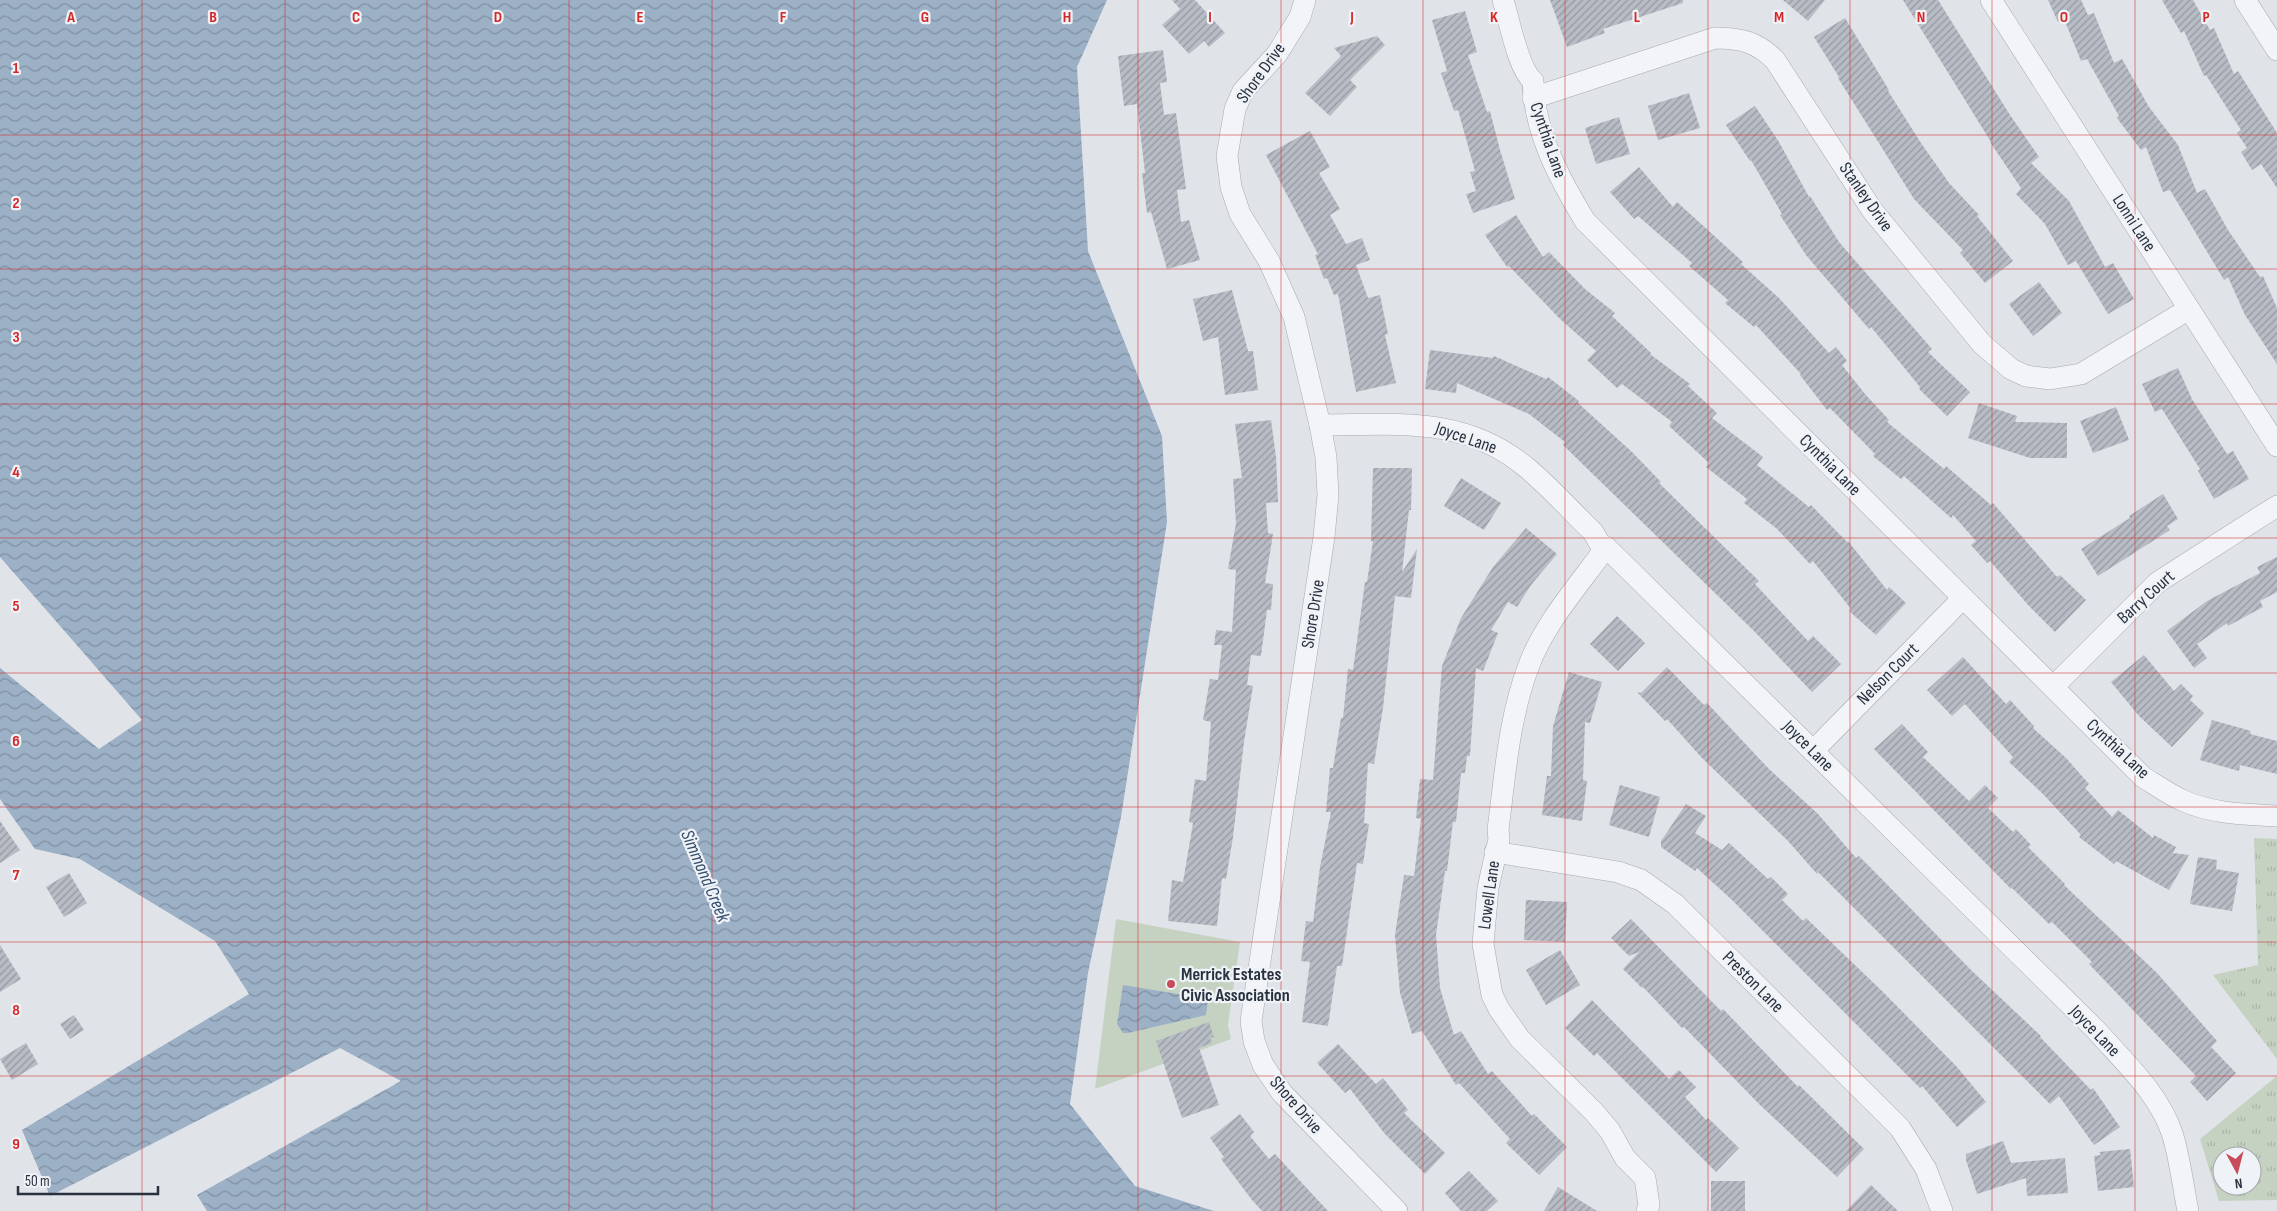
<svg xmlns="http://www.w3.org/2000/svg" width="2277" height="1211" font-family="'Sofia Sans Condensed',sans-serif">
<style>
.green{fill:#c5d2c1}
.park{fill:url(#park-tufts);fill-rule:evenodd}
.water{fill:url(#water-waves)}
.building{fill:url(#building-hatch)}
.lines{fill:none;stroke-linecap:round;stroke-linejoin:round}
.minor-casing{stroke:#a5aab2;stroke-width:22}
.minor{stroke:#f2f4f7;stroke-width:21}
.grid{fill:none;stroke:#d62828;stroke-width:1;stroke-opacity:0.55}
.poi-dot{fill:#c74b5b;stroke:#eff2f6;stroke-width:2}
.labels{text-anchor:middle;dominant-baseline:central;stroke-width:4.5;stroke-linejoin:round;paint-order:stroke}
.street-label{font-size:18px;fill:#29313f;stroke:#eff2f6}
.poi-label{font-size:18px;font-weight:bold;fill:#29313f;stroke:#eff2f6;text-anchor:start}
.water-label{font-size:19px;font-style:italic;fill:#354f71;stroke:#eff2f6}
.grid-label{font-size:16px;text-anchor:middle;font-weight:bold;fill:#d62828;stroke:#eff2f6;stroke-width:4.5;stroke-linejoin:round;paint-order:stroke}
</style>
<defs>
<pattern id="park-tufts" width="24" height="20" patternUnits="userSpaceOnUse" patternTransform="scale(1.25)"><rect width="24" height="20" fill="#c5d2c1"/><path d="M3 7l-1-3M5 7V3M7 7l1-3M15 17l-1-3M17 17v-4M19 17l1-3" fill="none" stroke="#a9b5a7"/></pattern>
<pattern id="water-waves" width="16" height="10" patternUnits="userSpaceOnUse" patternTransform="scale(1.25)"><rect width="16" height="10" fill="#9cb0c6"/><path d="M0 5q4-4 8 0t8 0" fill="none" stroke="#7f90a2"/></pattern>
<pattern id="building-hatch" width="6" height="6" patternUnits="userSpaceOnUse" patternTransform="scale(1.25)"><rect width="6" height="6" fill="#b7bcc5"/><path d="M-1 1l2-2M0 6l6-6M5 7l2-2" fill="none" stroke="#9599a1"/></pattern>
</defs>
<rect width="100%" height="100%" fill="#e0e3e8"/>
<!-- green -->
<path class="green" d="M1116,919L1240,942L1228,1025L1231,1039L1095,1089Z"/>
<!-- park -->
<g class="park">
<path d="M2254,838L2277,839V1059L2213,975L2258,965Z"/>
<path d="M2277,1076V1200L2219,1201L2200,1139ZM2222,1156H2252V1186H2222Z"/>
</g>
<!-- water -->
<g class="water">
<path d="M0,0H1107L1077,67L1088,251L1162,436L1167,522L1121,817L1088,973L1070,1104L1135,1186L1214,1211H207L197,1195L401,1081L340,1048L50,1196L22,1130L249,994L215,941L80,859L35,849L0,799V668L99,749L142,720L0,557Z"/>
<path d="M1123,985L1208,999L1206,1015L1128,1033H1123L1117,1024Z"/>
</g>
<!-- building -->
<g class="building">
<path d="M1172,0H1195L1225,33L1209,47L1204,41L1189,54L1162,25L1180,9Z"/>
<path d="M1550,0H1683V3L1603,29L1605,33L1567,47Z"/>
<path d="M1783,0H1825L1808,21Z"/>
<path d="M1903,0H1938L2010,115L2039,157L2031,163L2069,201L2105,267L2113,263L2134,299L2108,314L2076,261L2068,265L2045,224L2016,194L2021,188L1990,142H1991Z"/>
<path d="M2048,0H2081L2088,15L2094,13L2114,63L2122,59L2149,107L2178,145L2197,193L2205,189L2228,230L2260,277L2263,276L2277,308V364L2245,315L2228,277L2224,280L2170,190L2163,192L2146,147L2141,150L2117,118L2119,116L2087,59L2081,61L2064,19L2058,22Z"/>
<path d="M2162,0H2193L2210,30L2214,28L2234,74L2238,71L2277,133V188L2261,164L2252,170L2241,152L2247,148L2237,133L2241,130L2206,75L2204,76L2184,31L2181,33Z"/>
<path d="M1465,11L1477,52L1468,55L1487,112L1490,111L1500,150L1515,199L1473,213L1466,194L1476,191L1470,172L1475,171L1458,110L1454,111L1441,73L1447,71L1432,20Z"/>
<path d="M1845,18L1889,90L1888,91L1921,143L1949,183L1979,215L1977,216L2013,261L1985,283L1960,253L1963,250L1914,199L1838,78L1839,77L1814,37Z"/>
<path d="M1377,36L1385,45L1350,80L1357,87L1330,116L1305,93L1341,56L1334,48Z"/>
<path d="M1163,50L1167,82L1160,83L1164,115L1176,113L1186,189L1177,190L1181,222L1189,220L1200,260L1167,269L1151,212L1147,213L1142,173H1145L1137,104L1124,106L1118,56Z"/>
<path d="M1689,93L1700,128L1658,140L1648,106Z"/>
<path d="M1755,106L1779,142L1809,197L1810,196L1839,242L1932,349L1928,352L1970,392L1947,416L1919,389L1920,387L1871,327L1869,329L1806,255L1780,215L1782,214L1751,160L1750,161L1726,125Z"/>
<path d="M1619,117L1630,154L1596,164L1585,128Z"/>
<path d="M1310,131L1330,167L1319,173L1340,209L1330,215L1346,244L1362,238L1370,260L1356,265L1368,298L1380,295L1388,334L1385,335L1396,383L1356,392L1338,294L1334,295L1327,278L1324,279L1315,255L1318,254L1266,155Z"/>
<path d="M1639,167L1673,207L1677,202L1743,262L1741,264L1779,298L1829,353L1836,347L1847,361L1842,365L1865,394L1889,420L1887,422L1944,469L1946,466L1991,505L1993,503L2057,577L2060,575L2086,600L2055,632L2029,606L1990,561L1987,563L1971,545L1976,541L1953,515L1951,518L1904,476L1901,479L1873,456L1875,454L1830,408L1827,410L1800,375L1801,374L1756,325L1754,327L1725,303L1728,300L1689,266L1692,263L1638,216L1634,219L1610,192Z"/>
<path d="M1516,215L1543,257L1549,252L1585,289L1615,313L1612,316L1651,353L1650,354L1690,384L1688,386L1717,413L1712,418L1763,457L1757,465L1809,507L1811,505L1847,542L1848,541L1887,590L1889,587L1906,603L1876,635L1849,611L1851,609L1813,561L1810,564L1776,528L1744,503L1747,499L1706,467L1709,463L1669,426L1672,422L1622,384L1617,388L1587,360L1596,351L1559,318L1509,266L1507,267L1485,235Z"/>
<path d="M2039,282L2062,313L2033,336L2009,304Z"/>
<path d="M1232,290L1248,351H1253L1258,390L1225,395L1218,337L1203,341L1193,299Z"/>
<path d="M1430,350L1493,358L1494,356L1546,379L1548,377L1579,401L1578,403L1632,452L1661,482L1659,483L1759,581L1755,584L1808,641L1813,636L1841,664L1812,692L1753,630L1563,445L1565,442L1529,414L1457,383L1456,393L1425,389Z"/>
<path d="M2178,368L2192,399L2227,454L2233,451L2249,479L2214,499L2198,471L2200,469L2162,409L2155,412L2142,384Z"/>
<path d="M1979,403L2017,416L2015,422L2067,423V458H2030L1968,438Z"/>
<path d="M2116,407L2129,440L2093,453L2080,421Z"/>
<path d="M1271,420L1276,457L1278,502L1266,503L1268,533L1273,534L1265,583L1273,584L1271,610H1267L1261,656L1251,655L1247,685L1253,686L1244,742L1233,837L1226,879L1222,878L1217,926L1168,921L1172,880L1183,882L1193,823L1189,822L1195,779L1206,781L1211,722L1203,720L1210,679L1218,680L1222,645H1214L1216,630L1232,632L1236,570L1228,569L1236,523L1233,479L1242,478L1235,424Z"/>
<path d="M1373,468H1412L1411,510H1409L1402,572L1417,549L1411,598L1395,596L1383,708L1374,764L1368,763L1364,823L1369,824L1363,864L1357,863L1342,966H1337L1328,1026L1302,1022L1310,962L1301,961L1306,921L1313,922L1320,867L1331,812H1326L1330,768H1333L1341,718H1343L1348,669L1353,670L1365,582H1367L1373,541H1371Z"/>
<path d="M1461,478L1501,503L1484,530L1444,506Z"/>
<path d="M2163,494L2178,519L2167,526L2170,530L2098,576L2081,549L2130,518L2129,516Z"/>
<path d="M1526,528L1557,554L1531,585L1517,607L1508,602L1491,630L1498,633L1483,671L1476,668L1470,756H1467L1465,773H1461L1456,822H1453L1447,871H1445L1436,935L1440,988L1454,1035L1461,1031L1488,1074L1492,1071L1532,1116L1534,1114L1567,1147L1539,1175L1506,1143L1510,1139L1459,1083L1456,1085L1422,1031L1412,1034L1400,993L1395,935L1404,875L1414,876L1421,819L1416,818L1420,779L1433,780L1442,666L1461,618L1493,567Z"/>
<path d="M2277,557V592L2260,601L2263,607L2228,626L2227,623L2197,644L2207,658L2194,668L2167,631L2207,601L2260,573L2257,567Z"/>
<path d="M1617,616L1645,643L1618,671L1590,644Z"/>
<path d="M2144,655L2174,691L2181,684L2193,696L2190,700L2204,713L2172,747L2139,716L2111,682Z"/>
<path d="M1963,657L2006,704L2010,700L2034,726L2033,728L2066,758L2089,784L2085,788L2112,817L2118,810L2153,838L2154,835L2176,847L2173,853L2189,855L2169,890L2116,861L2114,864L2079,837L2081,835L2043,794L2009,762L2013,757L1965,704L1952,716L1927,690Z"/>
<path d="M1667,667L1704,705L1707,703L1769,769L1818,814L1856,858L1859,856L1972,971L2041,1036L2040,1037L2091,1090L2093,1088L2120,1127L2094,1145L2059,1096L2050,1104L1818,872L1817,874L1788,841L1702,758L1667,719L1665,721L1637,692L1641,693Z"/>
<path d="M1569,672L1602,682L1590,723L1585,722L1583,780L1587,781L1582,821L1542,815L1547,776H1551L1553,726Z"/>
<path d="M2212,720L2251,731L2250,734L2277,741V774L2240,765L2239,771L2200,760Z"/>
<path d="M1902,724L1928,752L1923,757L1969,801L1985,785L1998,798L1988,808L2013,832L2016,829L2031,845L2028,847L2065,884L2064,885L2157,973L2217,1041L2211,1047L2236,1073L2207,1101L2190,1082L2196,1076L2089,964L2092,962L2052,922L2049,924L2012,888L2011,889L1874,749Z"/>
<path d="M1620,785L1660,797L1649,837L1609,825Z"/>
<path d="M1686,804L1706,816L1695,833L1722,850L1729,843L1768,879L1771,877L1788,894L1782,900L1803,921L1806,918L1883,992L1957,1067L1986,1102L1957,1127L1922,1086L1920,1088L1732,900L1697,868L1695,871L1661,847V841Z"/>
<path d="M0,821L20,850L0,863Z"/>
<path d="M2198,857L2217,860L2216,869L2239,873L2232,911L2190,904Z"/>
<path d="M69,873L87,903L64,917L46,887Z"/>
<path d="M1526,900L1567,902L1565,942L1524,940Z"/>
<path d="M1631,919L1721,1011L1723,1009L1798,1087L1799,1085L1864,1149L1837,1177L1759,1104L1684,1027L1682,1028L1643,987L1642,988L1623,969L1639,952L1629,956L1611,938Z"/>
<path d="M0,945L21,979L0,992Z"/>
<path d="M1560,950L1580,985L1546,1005L1526,970Z"/>
<path d="M1592,1000L1669,1079L1679,1070L1696,1087L1685,1097L1706,1120L1708,1118L1739,1148L1716,1172L1597,1053L1594,1056L1565,1028Z"/>
<path d="M74,1015L84,1030L70,1039L60,1024Z"/>
<path d="M1209,1022L1214,1037L1210,1038L1212,1043L1199,1048L1219,1105L1182,1118L1156,1041Z"/>
<path d="M26,1043L38,1064L12,1080L0,1059Z"/>
<path d="M1338,1044L1376,1084L1383,1078L1408,1110L1404,1113L1445,1153L1425,1174L1385,1134L1350,1089L1345,1093L1317,1063Z"/>
<path d="M1240,1114L1254,1132L1250,1136L1269,1159L1275,1154L1328,1211H1262L1252,1200L1221,1159L1224,1157L1210,1138Z"/>
<path d="M2003,1141L2011,1163L2065,1158L2068,1193L2027,1196L2026,1178L1977,1194L1966,1160V1154Z"/>
<path d="M2130,1149L2134,1187L2098,1191L2094,1156L2101,1155L2099,1152Z"/>
<path d="M1469,1171L1498,1201L1487,1211H1461L1445,1193Z"/>
<rect x="1711" y="1181" width="34" height="30"/>
<path d="M1871,1185L1898,1211H1846Z"/>
<path d="M1558,1187L1597,1211H1544Z"/>
</g>
<g class="lines">
<!-- minor casing -->
<g class="minor-casing">
<g id="minor">
<path d="M1305,0L1300,17L1277,54L1243,91L1235,109L1227,156L1231,187L1240,214L1269,261L1294,317L1320,425L1326,457L1328,495L1324,537L1251,1021L1254,1041L1263,1065L1282,1093L1397,1211"/>
<path d="M1503,0C1509,19 1518,69 1533,81C1534,132 1559,178 1585,221L2143,777C2156,785 2170,795 2184,801C2213,814 2246,814 2277,816"/>
<path d="M1991,0L2277,446"/>
<path d="M2245,0L2277,50"/>
<path d="M1533,98L1715,38C1741,38 1757,42 1775,60L1872,210L1982,344L2011,369L2026,376L2050,379L2081,374L2189,309"/>
<path d="M1320,425C1396,425 1464,415 1527,468C1550,487 1571,511 1593,532L1600,544L1606,547L2096,1030C2124,1062 2160,1094 2173,1136C2180,1160 2183,1186 2188,1211"/>
<path d="M1606,547C1580,584 1545,622 1529,665C1509,717 1505,775 1498,830L1499,839L1488,888L1483,944L1492,995L1499,1009L1520,1039L1594,1112L1610,1131L1625,1158L1645,1178L1649,1205L1647,1211"/>
<path d="M2053,687L2158,582L2277,506"/>
<path d="M1813,751L1963,598"/>
<path d="M1495,852L1618,872L1641,880L1675,904L1900,1128L1926,1169L1942,1211"/>
</g>
</g>
<!-- minor -->
<use href="#minor" class="minor"/>
</g>
<!-- grid -->
<path class="grid" d="M142,0V1211M285,0V1211M427,0V1211M569,0V1211M712,0V1211M854,0V1211M996,0V1211M1138,0V1211M1281,0V1211M1423,0V1211M1565,0V1211M1708,0V1211M1850,0V1211M1992,0V1211M2135,0V1211M0,135H2277M0,269H2277M0,404H2277M0,538H2277M0,673H2277M0,807H2277M0,942H2277M0,1076H2277"/>
<!-- markers -->
<circle class="poi-dot" cx="1171" cy="984" r="5"/>
<g class="labels">
<!-- street labels -->
<g class="street-label">
<text transform="translate(1261 73) rotate(-54)">Shore Drive</text>
<text transform="translate(1548 140) rotate(71)">Cynthia Lane</text>
<text transform="translate(1866 197) rotate(55)">Stanley Drive</text>
<text transform="translate(2134 223) rotate(57)">Lonni Lane</text>
<text transform="translate(1466 438) rotate(19)">Joyce Lane</text>
<text transform="translate(1830 465) rotate(45)">Cynthia Lane</text>
<text transform="translate(2146 597) rotate(-42)">Barry Court</text>
<text transform="translate(1313 614) rotate(-81)">Shore Drive</text>
<text transform="translate(1888 674) rotate(-45)">Nelson Court</text>
<text transform="translate(1808 746) rotate(45)">Joyce Lane</text>
<text transform="translate(2118 749) rotate(43)">Cynthia Lane</text>
<text transform="translate(1489 895) rotate(-82)">Lowell Lane</text>
<text transform="translate(1753 982) rotate(45)">Preston Lane</text>
<text transform="translate(2095 1031) rotate(46)">Joyce Lane</text>
<text transform="translate(1296 1105) rotate(49)">Shore Drive</text>
</g>
<!-- poi labels -->
<g class="poi-label">
<text x="1181" y="974">Merrick Estates<tspan x="1181" dy="21">Civic Association</tspan></text>
</g>
<!-- water labels -->
<g class="water-label">
<text transform="translate(705 876) rotate(67)">Simmond Creek</text>
</g>
</g>
<g class="grid-label">
<text x="71" y="22">A</text>
<text x="213" y="22">B</text>
<text x="356" y="22">C</text>
<text x="498" y="22">D</text>
<text x="640" y="22">E</text>
<text x="783" y="22">F</text>
<text x="925" y="22">G</text>
<text x="1067" y="22">H</text>
<text x="1210" y="22">I</text>
<text x="1352" y="22">J</text>
<text x="1494" y="22">K</text>
<text x="1637" y="22">L</text>
<text x="1779" y="22">M</text>
<text x="1921" y="22">N</text>
<text x="2064" y="22">O</text>
<text x="2206" y="22">P</text>
<text x="16" y="73">1</text>
<text x="16" y="208">2</text>
<text x="16" y="342">3</text>
<text x="16" y="477">4</text>
<text x="16" y="611">5</text>
<text x="16" y="746">6</text>
<text x="16" y="880">7</text>
<text x="16" y="1015">8</text>
<text x="16" y="1149">9</text>
</g>
<!-- north arrow -->
<g transform="translate(2237 1171) rotate(173)"><circle r="24" fill="#eff2f6" stroke="#a0a5ad"/>
<path d="M0-4L9 19L0 12L-9 19Z" fill="#c74b5b"/>
<text y="-8" font-size="14" font-weight="bold" text-anchor="middle" fill="#29313f">N</text>
</g>
<!-- scale -->
<path d="M18 1186v8h140v-8" fill="none" stroke="#29313f" stroke-width="2.5"/>
<text x="25" y="1186" font-size="15" fill="#29313f" stroke="#eff2f6" stroke-width="4" paint-order="stroke">50 m</text>
</svg>
